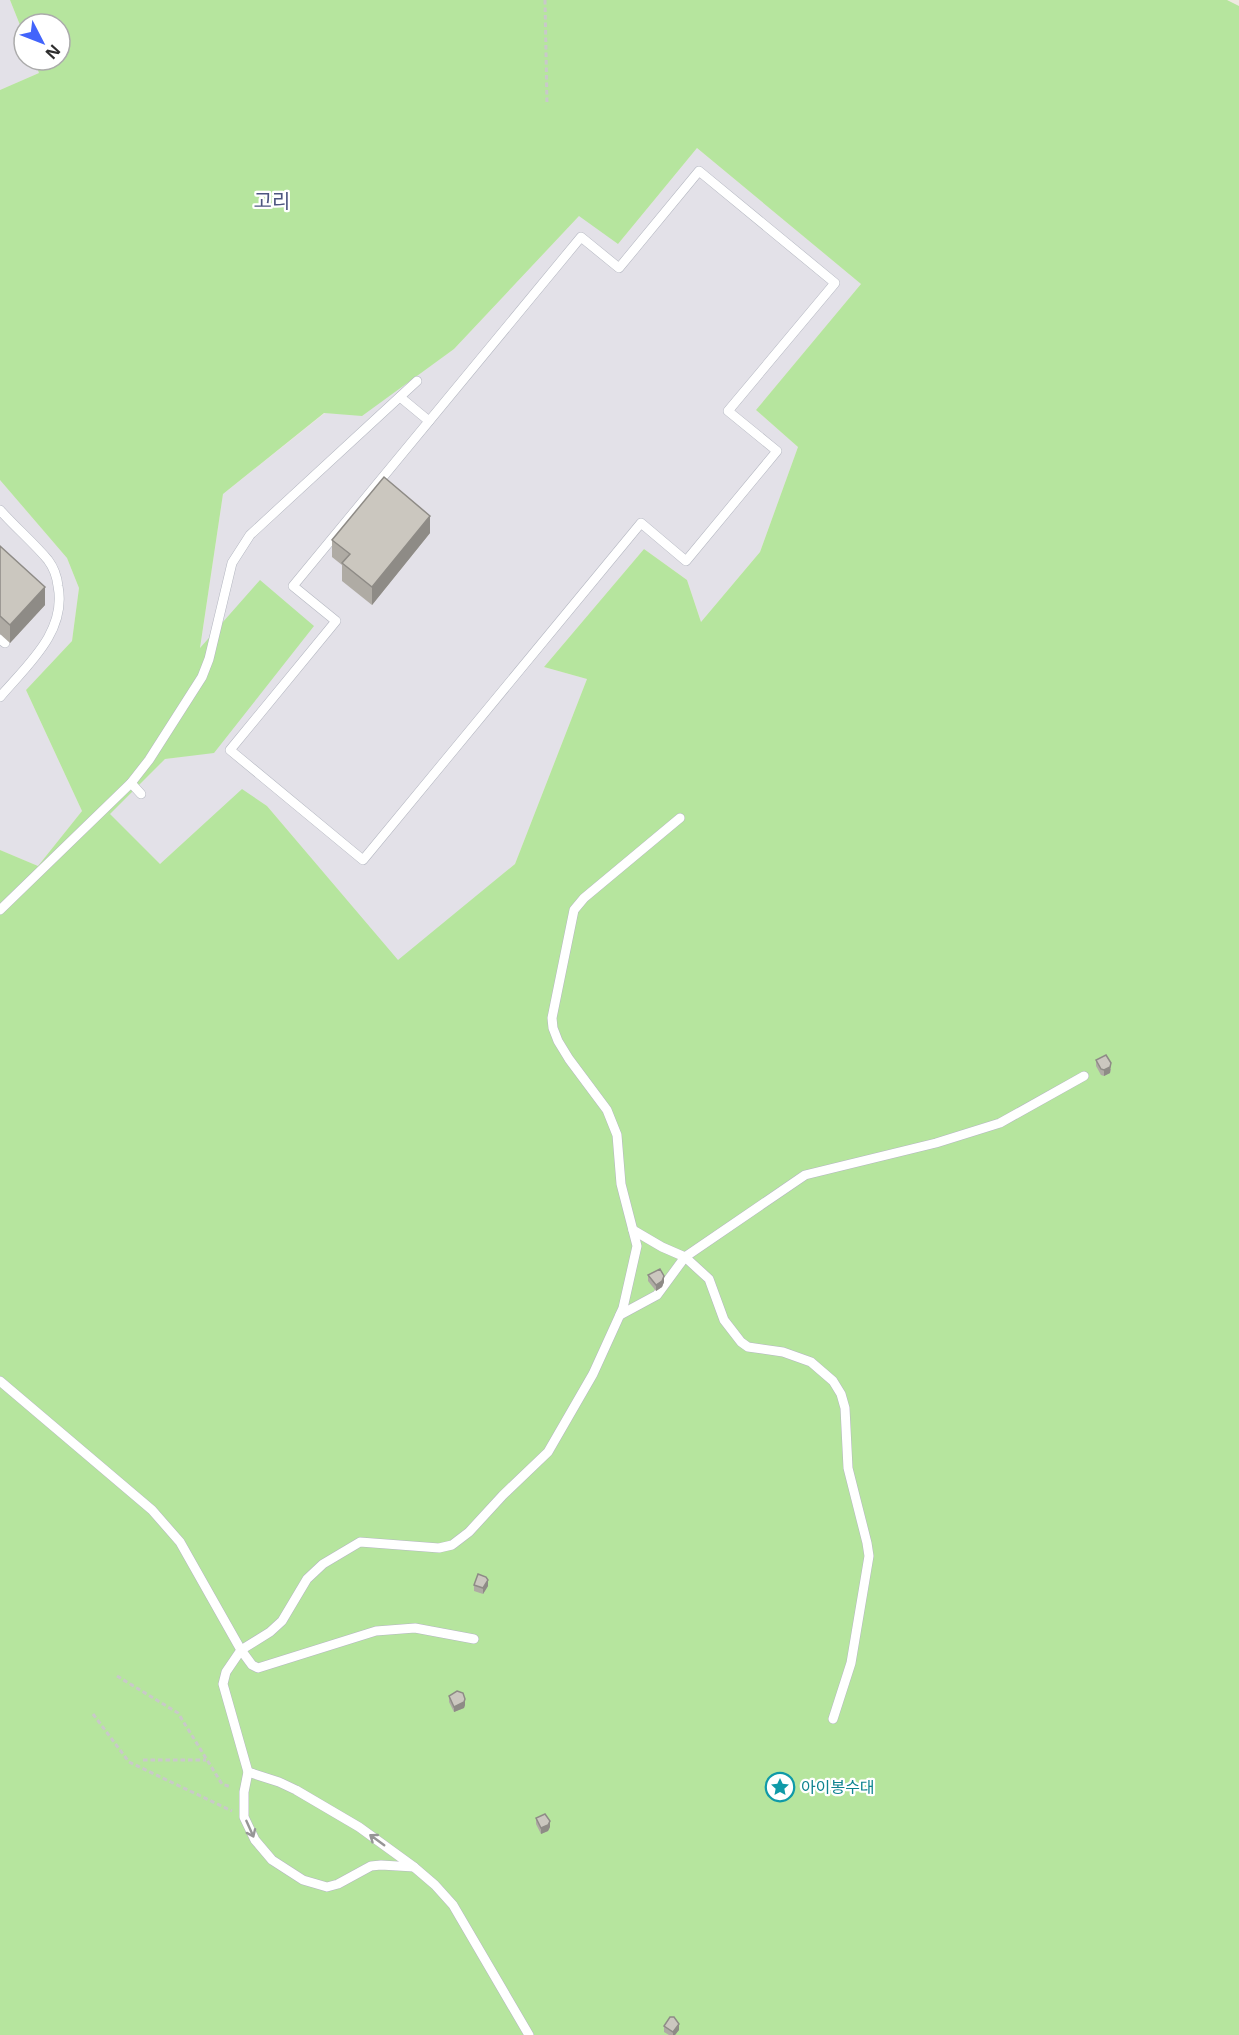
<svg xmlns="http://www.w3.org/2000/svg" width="1239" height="2035" font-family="'Noto Sans','Noto Sans KR',sans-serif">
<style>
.industrial{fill:#e3e1e8}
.green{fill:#b6e59e;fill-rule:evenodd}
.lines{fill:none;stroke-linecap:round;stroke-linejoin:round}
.lane-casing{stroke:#b4b7c1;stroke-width:10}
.path{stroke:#c9c9c9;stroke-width:3;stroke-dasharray:4.5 3;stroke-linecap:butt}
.lane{stroke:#fff;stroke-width:9}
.wall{fill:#afaba4}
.shaded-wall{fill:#8e8b86}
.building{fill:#cbc7bf;stroke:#8e8b86;stroke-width:1.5}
.oneway{stroke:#969696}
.labels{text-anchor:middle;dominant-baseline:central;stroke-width:4.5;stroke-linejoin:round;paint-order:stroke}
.culture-label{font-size:16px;fill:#0d838f;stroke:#fff;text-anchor:start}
.quarter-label{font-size:20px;fill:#4d5680;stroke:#fff}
</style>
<rect width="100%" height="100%" fill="#efe9e1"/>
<!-- industrial -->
<g class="industrial">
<path d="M0,0H10L24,35V60H34L39,73L0,90Z"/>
<path d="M697,148L861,284L756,410L798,447L760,552L701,622L687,580L644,549L544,667L587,679L515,864L398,961L267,806L242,790L160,864L109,814L165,759L214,752L200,649L223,494L325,413L362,415L454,349L580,215L618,244Z"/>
<path d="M0,480L67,558L79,588L72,641L26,690L82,811L38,866L0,850Z"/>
</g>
<!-- green -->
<path class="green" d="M10,0H1227L1239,6V2035H0V850L38,866L82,811L26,690L72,641L79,588L67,558L0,480V90L39,73L34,60H60V24H24V35ZM697,148L861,284L756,410L798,447L760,552L701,622L687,580L644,549L544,667L587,679L515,864L398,960L267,806L242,789L160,864L110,814L165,759L214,753L314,626L260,580L200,648L223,494L324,413L362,416L454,349L579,216L618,244Z"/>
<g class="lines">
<!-- lane casing -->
<g class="lane-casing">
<g id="lane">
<path d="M699,171L835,283L728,411L777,451L686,561L641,523L363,860L230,750L336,621L293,586L581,237L619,268Z"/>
<path d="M400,397L429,421"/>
<path d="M0,510C15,527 34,543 48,560C54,568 57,577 58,586C67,632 27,665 0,697"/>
<path d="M0,639L5,643"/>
<path d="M131,783L141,794"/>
<path d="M0,910L131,783L149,760L202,677L209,659L232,563L250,535L417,381"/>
<path d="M620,1315L657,1295L685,1257L662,1247L633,1230"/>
<path d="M0,1381L152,1510L180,1542L241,1650L226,1672L223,1684L248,1772L244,1792V1817L255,1840L272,1860L303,1880L327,1887L338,1884L371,1866L381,1865L414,1867"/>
<path d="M474,1639L415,1628L376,1631L258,1668L252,1665L241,1650L270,1632L282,1621L307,1579L323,1564L360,1542L439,1548L452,1545L469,1532L503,1495L548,1452L593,1374L623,1308L637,1246L621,1184L617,1135L607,1110L569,1059L558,1041L553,1028L552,1018L574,910L584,898L680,818"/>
<path d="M833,1719L851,1663L869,1556L867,1543L848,1468L845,1408L841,1394L833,1381L811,1362L783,1352L748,1347L741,1342L724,1320L709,1279L685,1257L805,1175L936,1143L1000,1123L1084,1076"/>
<path d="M248,1772L279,1782L296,1790L359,1827L414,1867L435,1885L453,1905L529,2035"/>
</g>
</g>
<!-- path -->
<g class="path">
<path d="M545,0L547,104"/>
<path d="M117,1676L178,1713L222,1784L231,1787"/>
<path d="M93,1714L129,1762L232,1811"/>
<path d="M143,1760H206"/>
</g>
<!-- lane -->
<use href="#lane" class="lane"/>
</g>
<!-- wall -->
<g class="wall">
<path d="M430,533L372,605L342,581V565L332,557V540Z"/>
<path d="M0,546L45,605L10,643L0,634Z"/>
<path d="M1096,1060L1111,1069L1110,1073L1104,1076L1101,1075L1096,1066Z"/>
<path d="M648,1275L664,1282L662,1287L656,1291L648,1281Z"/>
<path d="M474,1585L488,1586L483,1594L474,1591Z"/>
<path d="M449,1696L465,1705L464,1708L454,1712L449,1702Z"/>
<path d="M536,1818L550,1827L548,1831L541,1834L536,1824Z"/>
<path d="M664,2026L679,2030L675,2035H669L664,2032Z"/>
</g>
<!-- shaded-wall -->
<g class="shaded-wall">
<path d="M430,516V533L372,605V587Z"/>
<path d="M45,587V605L10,643V625Z"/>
<path d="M1111,1063L1110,1073L1104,1076V1070Z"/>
<path d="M664,1276V1282L662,1287L656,1291V1285Z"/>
<path d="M488,1580V1586L483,1594V1588Z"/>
<path d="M465,1699V1705L464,1708L454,1712V1707Z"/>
<path d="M550,1821V1827L548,1831L541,1834V1828Z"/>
<path d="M679,2024V2030L675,2035H673V2032Z"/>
</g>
<!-- building -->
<g class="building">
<path d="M384,477L430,516L372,587L342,563L350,554L332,540Z"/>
<path d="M0,546L45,587L10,625L0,616Z"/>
<path d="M1106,1055L1111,1063L1110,1067L1104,1070L1101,1069L1096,1060Z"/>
<path d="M660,1269L664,1276L662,1281L656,1285L648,1275Z"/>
<path d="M478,1574L486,1577L488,1580L483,1588L474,1585Z"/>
<path d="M457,1691L463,1693L465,1699L464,1702L454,1707L449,1696Z"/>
<path d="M545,1814L550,1821L548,1825L541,1828L536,1818Z"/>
<path d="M670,2017H674L679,2024L673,2032L664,2026Z"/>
</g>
<!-- one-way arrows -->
<defs><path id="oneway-shaft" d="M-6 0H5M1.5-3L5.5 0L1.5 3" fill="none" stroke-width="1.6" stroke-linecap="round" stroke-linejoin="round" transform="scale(1.5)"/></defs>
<g class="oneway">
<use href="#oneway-shaft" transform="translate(250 1829) rotate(66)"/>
<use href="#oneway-shaft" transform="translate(377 1840) rotate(-144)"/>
</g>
<!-- icons -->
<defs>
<g id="sight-ring" transform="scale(1.5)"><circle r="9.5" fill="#fff" stroke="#0f9aa8" stroke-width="1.5"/><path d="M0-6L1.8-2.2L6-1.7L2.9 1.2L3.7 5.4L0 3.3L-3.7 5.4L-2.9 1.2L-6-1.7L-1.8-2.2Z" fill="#0f9aa8"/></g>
</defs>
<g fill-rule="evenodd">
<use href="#sight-ring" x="780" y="1787"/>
</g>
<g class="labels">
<!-- culture labels -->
<g class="culture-label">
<text x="801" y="1787">아이봉수대</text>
</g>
<!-- quarter labels -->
<g class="quarter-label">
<text x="272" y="200">고리</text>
</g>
</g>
<!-- north arrow -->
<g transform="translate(42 42) rotate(132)"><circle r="28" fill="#ffffff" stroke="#ababab" stroke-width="1.5"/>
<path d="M0-4.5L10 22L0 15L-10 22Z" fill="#4264fb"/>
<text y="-9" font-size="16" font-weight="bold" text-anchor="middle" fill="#2e2e2e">N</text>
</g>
</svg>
